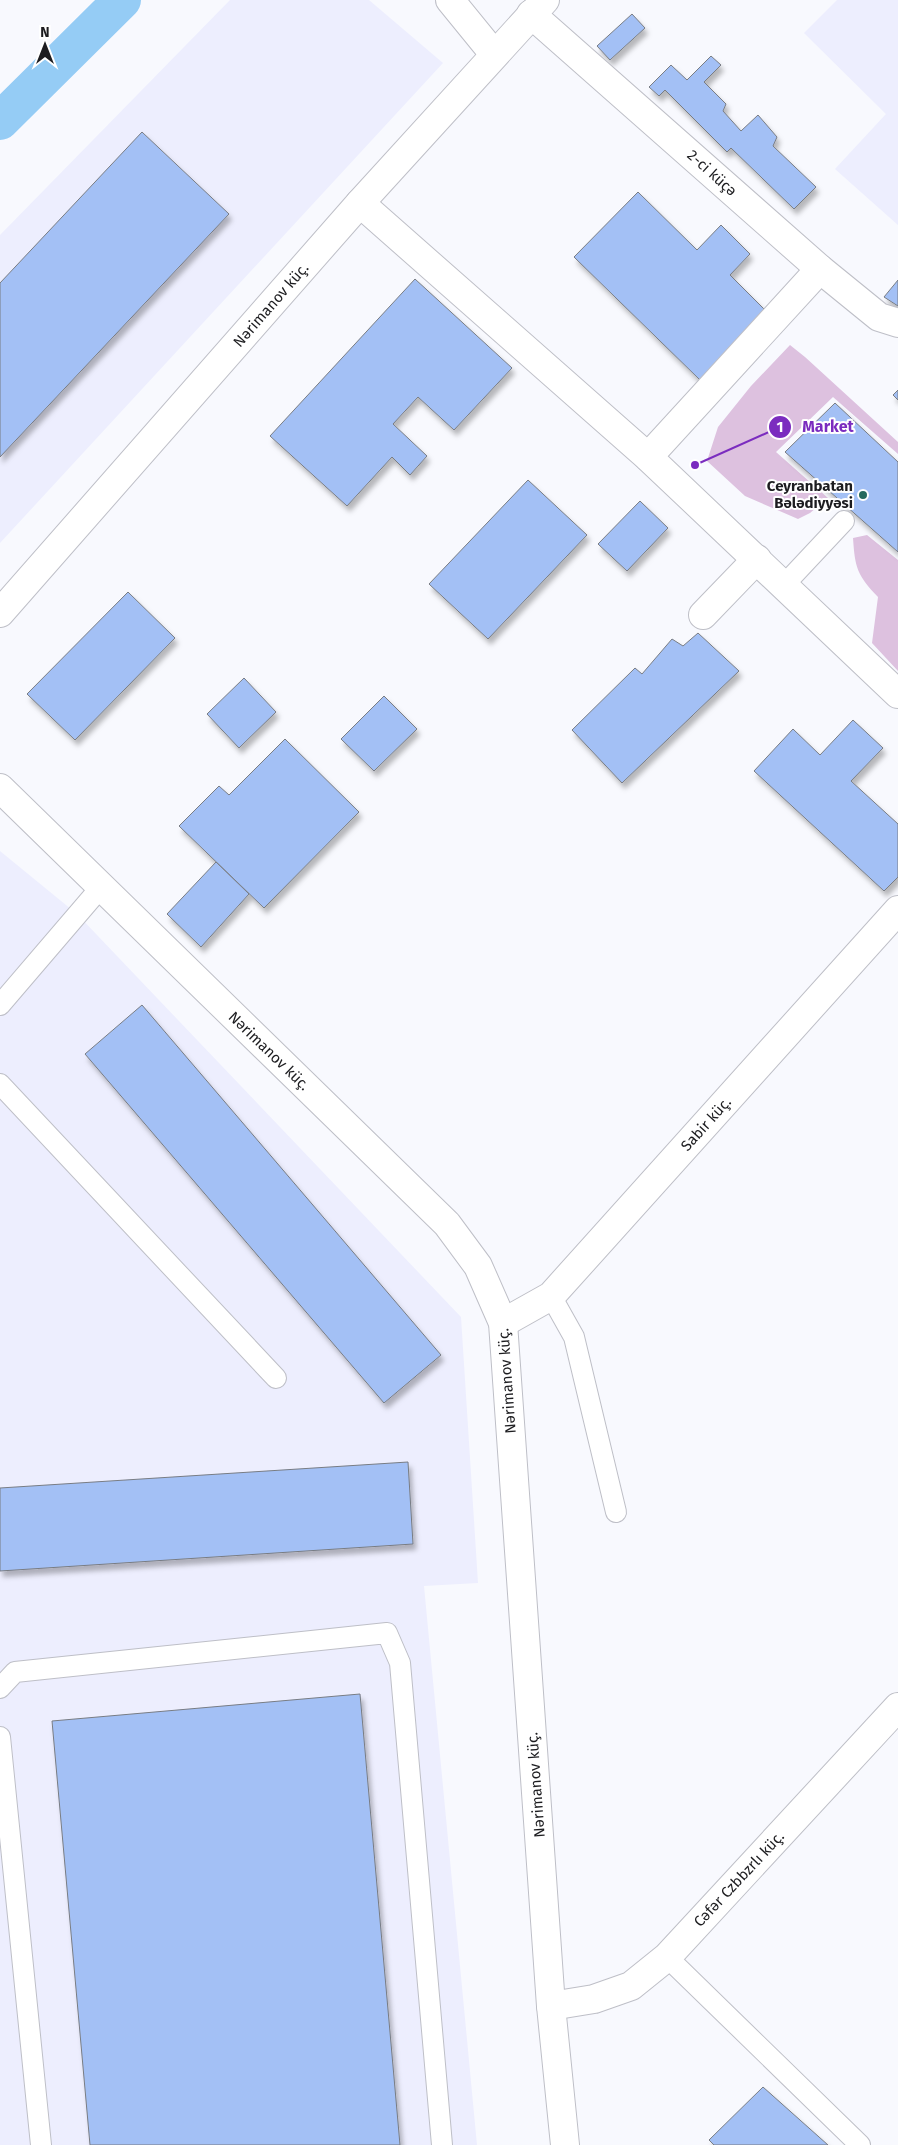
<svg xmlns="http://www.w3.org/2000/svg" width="898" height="2145" font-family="'Fira Sans',sans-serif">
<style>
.built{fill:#edeefe}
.green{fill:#ddc1df}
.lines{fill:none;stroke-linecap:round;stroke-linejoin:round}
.canal{stroke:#95ccf5;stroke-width:38}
.building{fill:#a3c0f5;stroke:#797d84;filter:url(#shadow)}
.lane-casing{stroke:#bebfc7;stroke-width:22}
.street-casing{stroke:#bebfc7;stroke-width:30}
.lane{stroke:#fff;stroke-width:20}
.street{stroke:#fff;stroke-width:28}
.poi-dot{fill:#256a5d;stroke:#fff;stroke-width:2}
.labels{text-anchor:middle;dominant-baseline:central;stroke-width:4;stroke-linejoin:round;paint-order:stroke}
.street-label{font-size:15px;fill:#1d1d20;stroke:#fff}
.poi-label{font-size:15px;font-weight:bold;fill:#1d1d20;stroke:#fff;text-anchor:end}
.leader{fill:none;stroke:#7b2cbf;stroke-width:2}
.callout-dot{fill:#7b2cbf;stroke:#fff;stroke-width:2}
.mark-label{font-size:15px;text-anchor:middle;font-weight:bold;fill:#fff}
.callout-label{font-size:16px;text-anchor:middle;font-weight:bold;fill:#7b2cbf;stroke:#fff;stroke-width:4;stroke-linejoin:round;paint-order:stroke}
</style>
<defs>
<filter id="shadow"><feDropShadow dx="3" dy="5.5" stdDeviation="2.5" flood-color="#0004"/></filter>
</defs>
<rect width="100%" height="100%" fill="#f8f9fe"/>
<!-- built -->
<g class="built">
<path d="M230,0H369L443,63L0,543V235Z"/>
<path d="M837,0H898V225L835,169L886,114L804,33Z"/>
<path d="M0,851L77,914L461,1317L478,1583L424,1586L477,2145H0Z"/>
</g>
<!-- green -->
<g class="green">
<path d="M790,345L805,357L898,442V454L833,397L776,452L828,498L810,513L798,519L745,496L707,461L718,427L751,386Z"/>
<path d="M867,535L898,560V671L872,643L878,597C857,575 855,568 853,538Z"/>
</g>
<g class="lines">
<!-- canal -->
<path class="canal" d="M0,121L122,0"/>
</g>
<!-- building -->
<g class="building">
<path d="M632,14L645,28L610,60L597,46Z"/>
<path d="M711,56L721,65L704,82L726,104L723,111L741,131L758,115L777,137L773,146L816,187L794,209L731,148L727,152L665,90L659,96L649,87L671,65L687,80Z"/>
<path d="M142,132L229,214L0,457V283Z"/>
<path d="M638,192L697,250L721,225L750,254L730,275L767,312L700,380L574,257Z"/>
<path d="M415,279L512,368L454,430L418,397L393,424L427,456L410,475L392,457L347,506L270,436Z"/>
<path d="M898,280V306L884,297Z"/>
<path d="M898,390V400L893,395Z"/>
<path d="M835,403L898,462V552L785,452Z"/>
<path d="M528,480L587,535L488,639L429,584Z"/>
<path d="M640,501L668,528L627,571L598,544Z"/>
<path d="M128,592L175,638L75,740L27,694Z"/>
<path d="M698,633L739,671L622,783L572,730L635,668L642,674L672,639L683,646Z"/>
<path d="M244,678L276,712L239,748L207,714Z"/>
<path d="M384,696L417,729L374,771L341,739Z"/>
<path d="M853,720L883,748L851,781L898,824V877L884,891L754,771L793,729L820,755Z"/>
<path d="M285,739L359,812L264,908L179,826L219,786L229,795Z"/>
<path d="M216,862L249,894L201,947L167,914Z"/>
<path d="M142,1005L441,1355L384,1403L85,1054Z"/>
<path d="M408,1462L413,1544L0,1571V1488Z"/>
<path d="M360,1694L400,2145H90L52,1721Z"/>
<path d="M763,2087L828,2145H714L709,2140Z"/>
</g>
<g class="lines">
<!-- lane casing -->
<g class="lane-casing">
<g id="lane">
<path d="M784,585L844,521"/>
<path d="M0,1005L101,887"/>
<path d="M0,1084L276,1378"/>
<path d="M551,1296L574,1337L616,1512"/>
<path d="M0,1688L15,1672L387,1633L400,1663L442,2145"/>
<path d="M0,1737L41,2145"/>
<path d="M667,1957L860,2145"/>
</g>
</g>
<!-- street casing -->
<g class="street-casing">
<g id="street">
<path d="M450,0L494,54"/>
<path d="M531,14L820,269L879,317L898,323"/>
<path d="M360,203L648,457L898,694"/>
<path d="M648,457L820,269"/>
<path d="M0,613L360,203L545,0"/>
<path d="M703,615L757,559"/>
<path d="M0,788L447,1224L478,1266L503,1323L551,2006L565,2145"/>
<path d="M503,1323L551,1296L898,910"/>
<path d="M551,2006L594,1999L631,1986L667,1957L898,1707"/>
</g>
</g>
<!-- lane -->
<use href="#lane" class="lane"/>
<!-- street -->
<use href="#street" class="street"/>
</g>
<!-- markers -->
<circle class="poi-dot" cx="863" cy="495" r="5"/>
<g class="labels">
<!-- street labels -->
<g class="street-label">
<text transform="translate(712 173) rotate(42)">2-ci küçə</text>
<text transform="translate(271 305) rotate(-49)">Nərimanov küç.</text>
<text transform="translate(269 1051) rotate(44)">Nərimanov küç.</text>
<text transform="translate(706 1124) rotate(-48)">Sabir küç.</text>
<text transform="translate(507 1381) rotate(-94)">Nərimanov küç.</text>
<text transform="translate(536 1785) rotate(-94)">Nərimanov küç.</text>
<text transform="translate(739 1879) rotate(-47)">Cəfər Czbbzrlı küç.</text>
</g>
<!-- poi labels -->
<g class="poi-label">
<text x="853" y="486">Ceyranbatan<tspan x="853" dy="17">Bələdiyyəsi</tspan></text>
</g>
</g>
<!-- callouts -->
<path class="leader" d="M695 465L780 427"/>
<g class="callout-dot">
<circle cx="695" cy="465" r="5"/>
<circle cx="780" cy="427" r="12"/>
</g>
<g class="mark-label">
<text x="780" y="432">1</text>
</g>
<g class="callout-label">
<text x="828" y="432">Market</text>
</g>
<!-- north arrow -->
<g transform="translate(45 45)" stroke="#ffffff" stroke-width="4" paint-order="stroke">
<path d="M0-4L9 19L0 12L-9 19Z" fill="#1d1d20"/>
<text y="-8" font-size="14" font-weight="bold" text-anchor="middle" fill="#1d1d20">N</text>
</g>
</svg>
